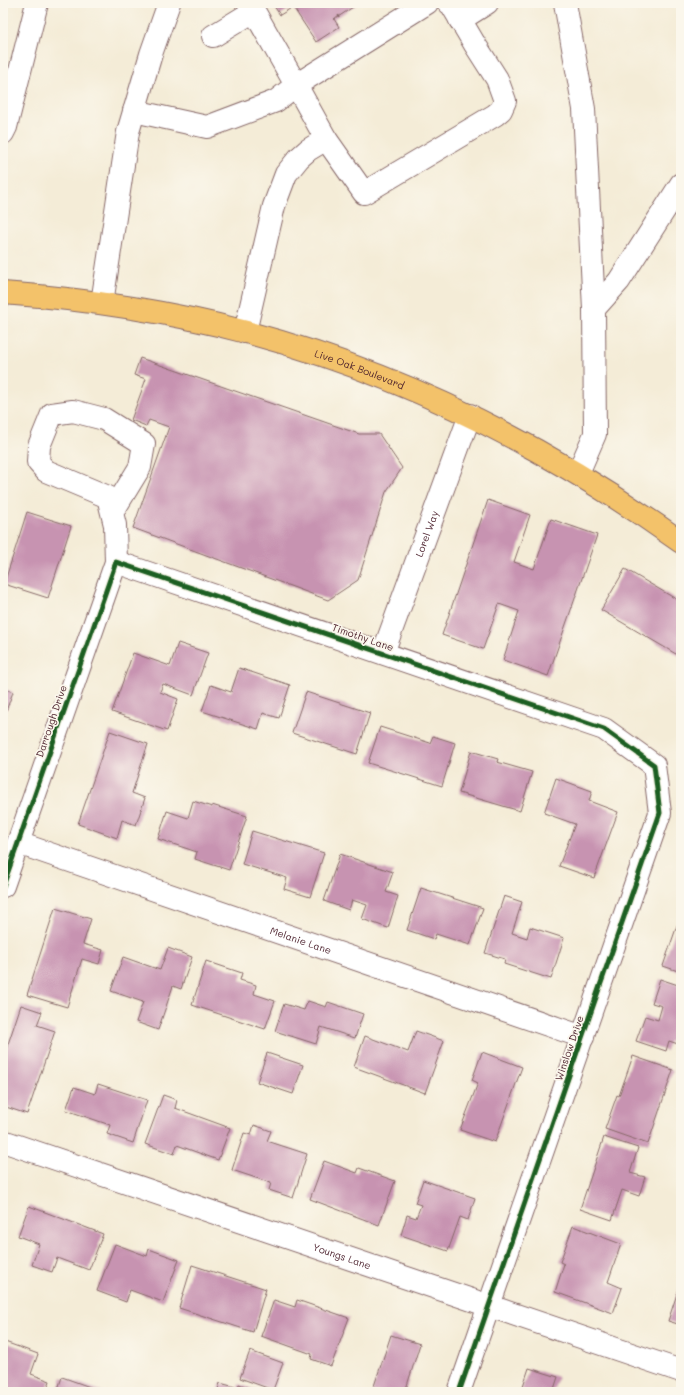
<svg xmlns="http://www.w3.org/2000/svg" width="684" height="1395" font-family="Mali,sans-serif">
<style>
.building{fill:#c793b1}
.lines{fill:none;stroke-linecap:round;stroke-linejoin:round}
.minor-casing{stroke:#866767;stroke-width:24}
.major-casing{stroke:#866767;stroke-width:24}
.minor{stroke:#fff;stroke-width:22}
.major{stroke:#f3c26a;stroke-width:22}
.cycleway-casing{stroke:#fbf7ec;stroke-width:8}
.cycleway{stroke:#1b5e20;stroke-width:5}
.labels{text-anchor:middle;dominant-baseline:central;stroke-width:3.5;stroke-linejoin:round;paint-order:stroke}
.street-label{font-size:10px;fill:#4a1f2b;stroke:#fbf7ec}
</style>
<rect width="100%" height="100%" fill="#fbf7ec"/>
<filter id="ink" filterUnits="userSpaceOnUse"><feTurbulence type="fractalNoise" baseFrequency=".025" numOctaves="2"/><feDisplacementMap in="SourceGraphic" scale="8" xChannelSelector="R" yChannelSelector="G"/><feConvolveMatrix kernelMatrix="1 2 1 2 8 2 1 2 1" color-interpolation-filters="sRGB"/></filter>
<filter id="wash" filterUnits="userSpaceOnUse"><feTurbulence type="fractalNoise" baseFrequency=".012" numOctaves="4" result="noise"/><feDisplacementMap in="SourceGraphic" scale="16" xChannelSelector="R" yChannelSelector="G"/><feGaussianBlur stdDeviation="0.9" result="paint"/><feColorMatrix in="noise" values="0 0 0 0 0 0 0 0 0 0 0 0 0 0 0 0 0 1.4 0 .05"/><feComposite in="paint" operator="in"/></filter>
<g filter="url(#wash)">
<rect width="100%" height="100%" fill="#f4ecd7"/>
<g id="blocks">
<!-- building -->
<g class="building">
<path d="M272,3H359L338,17L339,15L334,19L339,27L316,42L293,7L280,15Z"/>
<path d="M140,358L359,434H379L402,468L386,492L358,580L328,600L133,528L169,427L149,420L146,426L131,420L146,379L134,375Z"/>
<path d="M488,500L530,515L514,562L534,569L551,519L597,535L548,676L503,660L519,611L499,604L483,649L442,635Z"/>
<path d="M27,512L71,526L48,598L4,584Z"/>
<path d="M625,569L681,602V657L601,610Z"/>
<path d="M178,643L208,653L193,695L163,684L160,692L178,699L167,731L112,712L133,653L170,666Z"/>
<path d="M239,668L290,685L279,718L263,713L258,729L202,711L211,685L231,692Z"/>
<path d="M3,688L13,692L3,719Z"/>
<path d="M306,692L370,713L357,754L292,733Z"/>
<path d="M380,727L430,743L433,736L455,743L442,786L368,763Z"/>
<path d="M110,731L148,744L132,793L145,798L136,825L122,820L117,838L78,824Z"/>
<path d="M471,751L498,759L497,762L532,772L520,811L459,793Z"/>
<path d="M556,778L592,791L589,801L618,812L594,878L559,866L575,824L544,813Z"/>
<path d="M193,801L212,807V805L247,816L229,870L195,859L197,852L158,839L167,811L188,818Z"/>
<path d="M252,831L324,853L310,897L284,889L287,878L242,864Z"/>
<path d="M340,854L393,872L386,892L398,896L388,928L362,919L367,905L352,900L349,910L324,901Z"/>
<path d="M421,888L483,908L470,945L436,934L434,939L407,930Z"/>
<path d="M504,896L522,902L512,933L527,938L530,927L564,938L551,979L504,964L505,959L485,953Z"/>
<path d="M55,908L91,919L83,944L103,950L99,964L82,959L67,1007L27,995Z"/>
<path d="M681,914V972L663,966Z"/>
<path d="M168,948L192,957L181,989L173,986L158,1030L136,1022L143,1002L111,991L123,957L160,970Z"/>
<path d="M206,961L242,973L240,980L256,985L254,994L275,1001L265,1029L192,1005Z"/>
<path d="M660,979L681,986V1045L669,1041L666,1051L636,1041L645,1016L658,1020L662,1006L652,1003Z"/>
<path d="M308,1001L326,1007L328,1002L363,1014L355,1038L321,1027L316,1044L275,1031L284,1004L304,1010Z"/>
<path d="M21,1005L42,1012L37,1025L55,1031L27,1114L3,1106V1059Z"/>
<path d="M416,1031L444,1041L425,1093L354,1067L365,1036L408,1052Z"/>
<path d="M482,1052L522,1067L495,1142L460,1130L478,1083L472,1080Z"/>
<path d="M267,1053L303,1065L293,1094L257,1082Z"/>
<path d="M633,1056L673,1070L648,1144L605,1129L617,1095L619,1096Z"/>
<path d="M98,1084L147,1100L133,1143L107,1134L110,1125L66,1110L74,1087L95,1094Z"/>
<path d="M163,1095L177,1100L175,1108L230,1128L218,1160L177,1145L174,1154L145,1144Z"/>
<path d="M254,1125L271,1131L267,1141L307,1154L293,1198L269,1190L271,1183L232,1170L244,1133L251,1135Z"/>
<path d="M604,1137L638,1148L630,1173L645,1177L639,1196L622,1190L612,1220L580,1209Z"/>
<path d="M324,1161L357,1173L359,1168L395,1181L379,1225L310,1199Z"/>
<path d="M423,1180L475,1198L468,1220L460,1217L448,1251L401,1235L407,1215L416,1218L421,1205L415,1203Z"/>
<path d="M29,1206L103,1234L89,1270L57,1258L52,1272L32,1265L39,1244L18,1236Z"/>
<path d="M573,1226L621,1244L608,1282L622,1288L613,1313L555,1292L564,1264L560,1262Z"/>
<path d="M115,1244L147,1256L149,1249L179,1260L163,1302L130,1290L126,1302L97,1291Z"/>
<path d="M192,1265L266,1289L253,1332L179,1308Z"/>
<path d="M681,1282V1325L668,1321Z"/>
<path d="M274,1300L295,1307L297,1300L349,1318L331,1366L311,1359L312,1354L261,1336Z"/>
<path d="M391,1335L420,1344L405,1392H372Z"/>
<path d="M5,1342L38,1354L31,1374L50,1381L46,1392H3V1348Z"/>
<path d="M250,1351L283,1363L273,1390L240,1378Z"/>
<path d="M529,1368L558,1377L553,1392H521Z"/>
<path d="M62,1377L104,1392H57Z"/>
<path d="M220,1383L235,1387L234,1392H217Z"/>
<path d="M239,1384L261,1392H237Z"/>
</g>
</g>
</g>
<g filter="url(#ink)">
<use href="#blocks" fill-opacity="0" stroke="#866767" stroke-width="1"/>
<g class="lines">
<!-- minor casing -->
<g class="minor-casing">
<g id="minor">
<path d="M427,3L296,85L326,139L364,193L495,115L501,110L505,101L497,79L474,43L451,4L449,3"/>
<path d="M565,3L584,109L594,309L595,434L578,473"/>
<path d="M460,20L487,3"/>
<path d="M134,111L207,127L276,101L296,85L254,11L213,36"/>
<path d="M3,133L6,127L37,3"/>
<path d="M102,303L128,132L151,54L169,3"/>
<path d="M594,309L619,281L681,184"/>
<path d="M245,332L274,206L286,174L299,158L308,150L326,139"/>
<path d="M116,562L604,729L654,765L660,813L459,1392"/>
<path id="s1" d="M383,653L470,415"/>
<path id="s2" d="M18,843L583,1037"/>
<path d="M3,886L116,562L115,525L108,497L46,471L38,462L39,446L52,414L73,411L104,419L144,444L140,467L112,513"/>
<path id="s3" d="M3,1141L681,1371"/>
</g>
</g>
<!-- major casing -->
<g class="major-casing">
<g id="major">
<path id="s4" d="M3,293C85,299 167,311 246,332C404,374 548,447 681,542"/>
</g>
</g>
<!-- minor -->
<use href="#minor" class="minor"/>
<!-- major -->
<use href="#major" class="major"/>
<!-- cycleway casing -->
<g class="cycleway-casing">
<path id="cycleway" d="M3,886L116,562L604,729L654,765L660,813L459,1392"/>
</g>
<!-- cycleway -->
<use href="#cycleway" class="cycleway"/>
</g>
</g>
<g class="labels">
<!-- street labels -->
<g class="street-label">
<text stroke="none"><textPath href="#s4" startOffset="366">Live Oak Boulevard</textPath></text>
<text stroke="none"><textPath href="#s1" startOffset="127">Lorel Way</textPath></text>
<text transform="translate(363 637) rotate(19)">Timothy Lane</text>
<text transform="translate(51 721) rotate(-71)">Darrough Drive</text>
<text stroke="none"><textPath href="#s2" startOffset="299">Melanie Lane</textPath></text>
<text transform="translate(569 1048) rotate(-71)">Winslow Drive</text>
<text stroke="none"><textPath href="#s3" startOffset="358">Youngs Lane</textPath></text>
</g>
</g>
<!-- margin -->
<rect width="684" height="1395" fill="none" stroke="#fbf7ec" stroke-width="16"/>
</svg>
